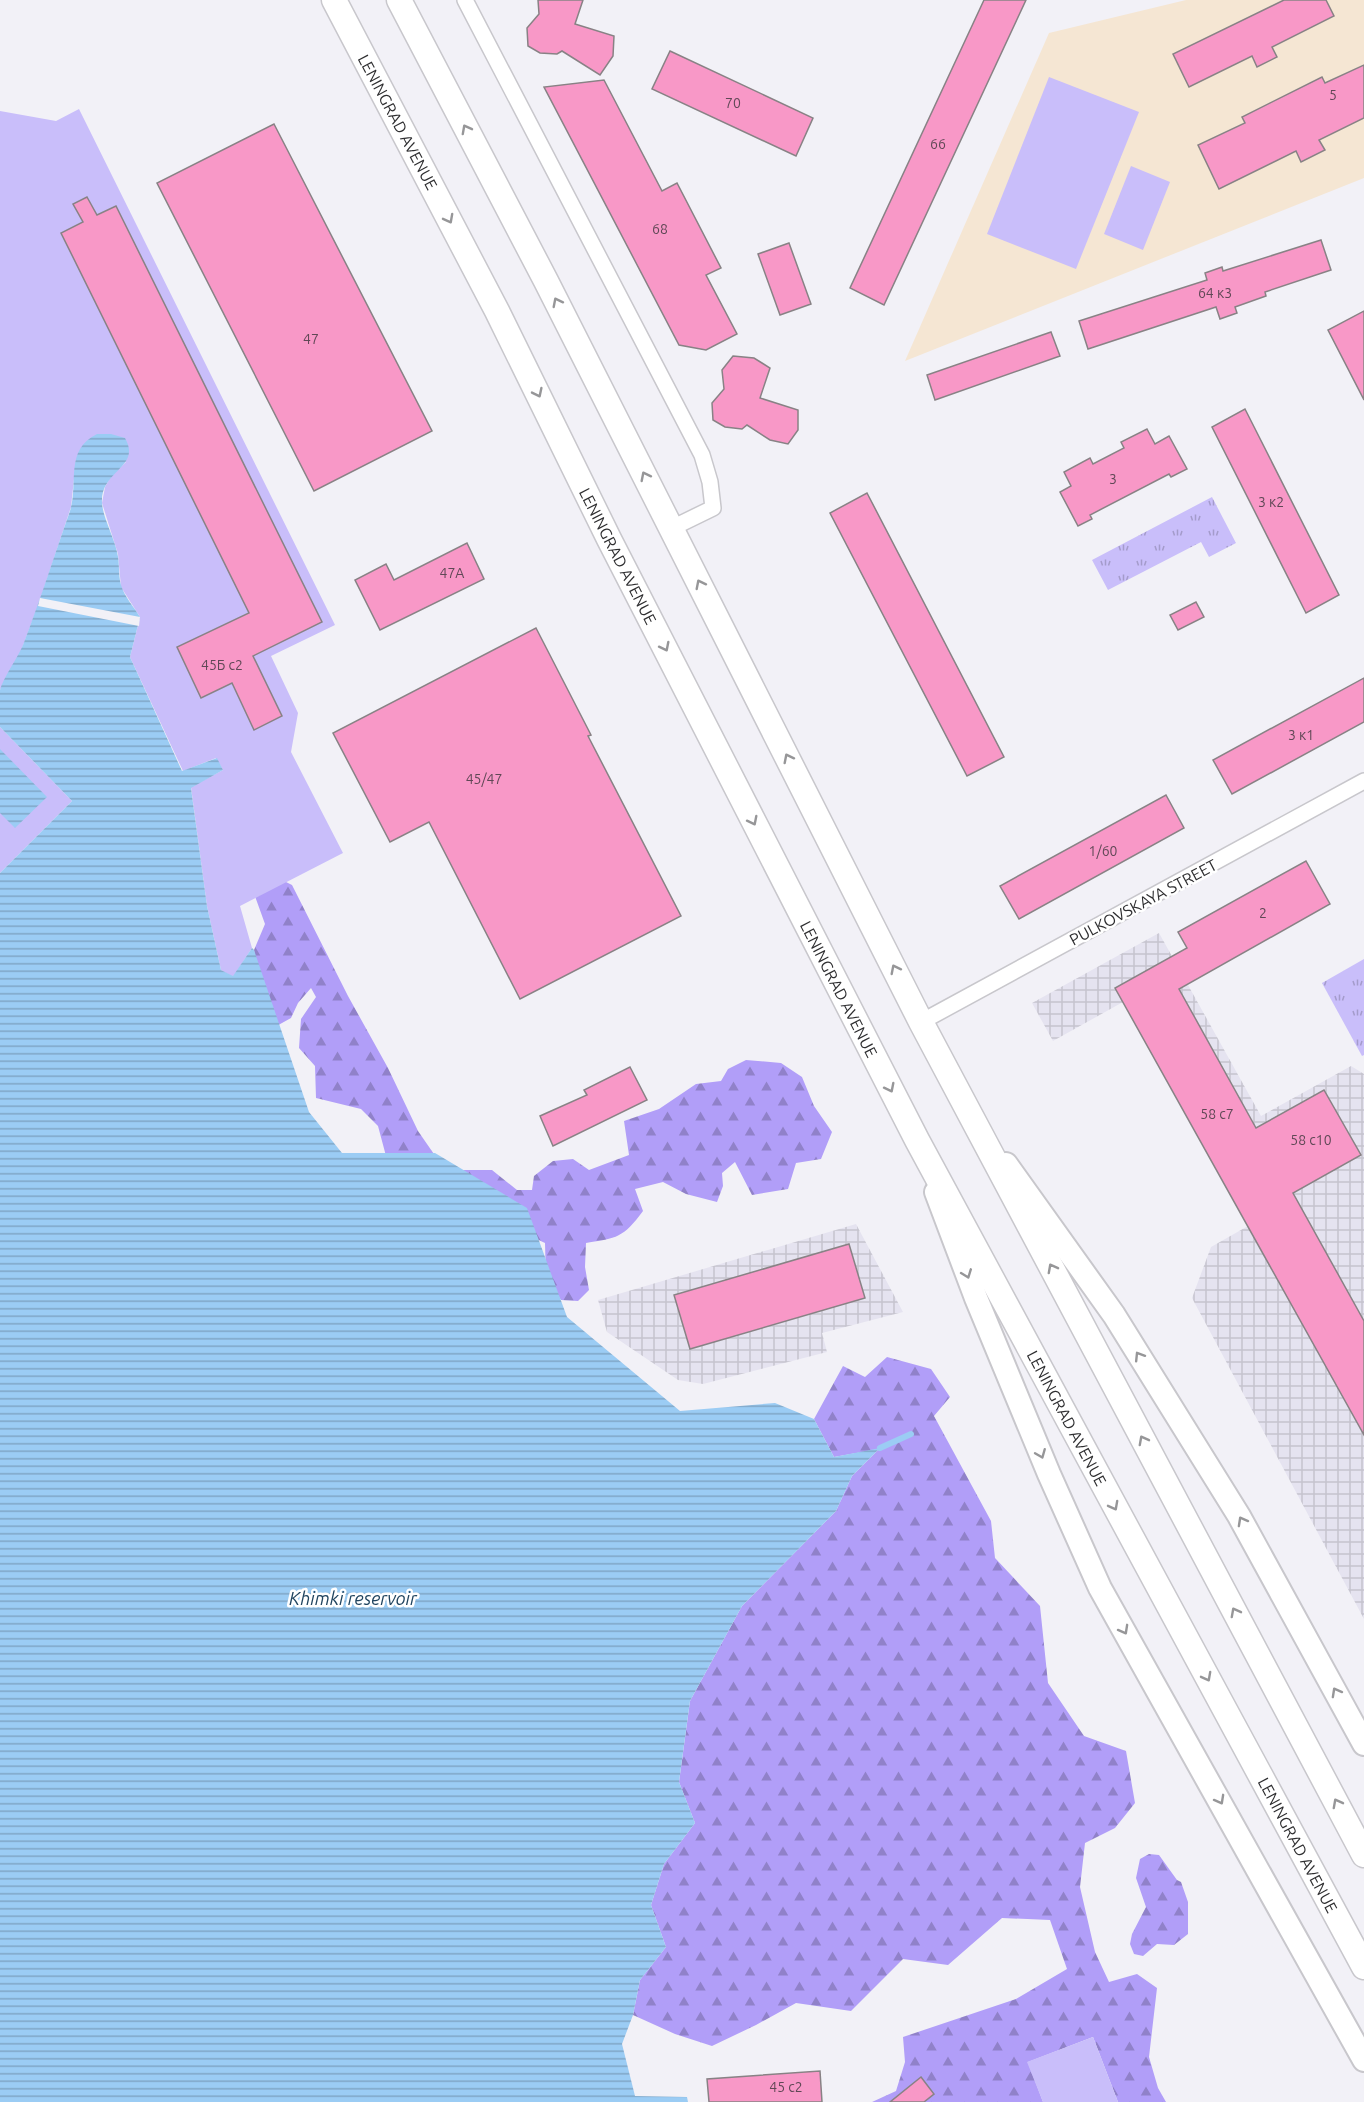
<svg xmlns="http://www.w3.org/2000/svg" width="1364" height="2102" font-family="Ubuntu,sans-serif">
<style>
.industrial{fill:url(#industrial-grid)}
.education{fill:#f5e6d3}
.forest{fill:url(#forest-firs)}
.park{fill:url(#park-tufts)}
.pitch{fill:#c9befa}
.water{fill:url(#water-rules)}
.pier{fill:#f2f1f7}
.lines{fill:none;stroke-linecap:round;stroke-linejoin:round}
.stream{stroke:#9bccf4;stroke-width:6}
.building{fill:#f898c7;stroke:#888285;stroke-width:1.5}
.street-casing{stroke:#c8c7cc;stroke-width:18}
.secondary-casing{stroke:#c8c7cc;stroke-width:26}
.primary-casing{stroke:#c8c7cc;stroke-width:27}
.street{stroke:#fff;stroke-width:15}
.secondary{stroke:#fff;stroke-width:22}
.primary{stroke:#fff;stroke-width:24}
.oneway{stroke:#969698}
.labels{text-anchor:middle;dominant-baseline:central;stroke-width:5;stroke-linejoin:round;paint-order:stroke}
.number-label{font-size:14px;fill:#604856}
.street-label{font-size:16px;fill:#2e2e30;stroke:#fff}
.water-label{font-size:18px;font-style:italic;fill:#214560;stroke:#fff}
</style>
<defs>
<pattern id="industrial-grid" width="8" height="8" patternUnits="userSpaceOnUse" patternTransform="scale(1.5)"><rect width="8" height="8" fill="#e5e3f0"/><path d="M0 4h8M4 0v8" fill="none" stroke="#c5c3ce"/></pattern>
<pattern id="forest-firs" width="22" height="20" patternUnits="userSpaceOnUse" patternTransform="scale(1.5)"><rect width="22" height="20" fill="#b19ef8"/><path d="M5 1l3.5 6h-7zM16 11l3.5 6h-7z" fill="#9081c9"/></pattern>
<pattern id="park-tufts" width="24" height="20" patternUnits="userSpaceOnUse" patternTransform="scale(1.5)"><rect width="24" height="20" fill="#c9befa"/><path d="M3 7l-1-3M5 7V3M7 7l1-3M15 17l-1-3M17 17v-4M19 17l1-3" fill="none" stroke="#a49bcb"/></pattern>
<pattern id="water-rules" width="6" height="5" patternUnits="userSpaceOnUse" patternTransform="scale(1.5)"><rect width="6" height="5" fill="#9bccf4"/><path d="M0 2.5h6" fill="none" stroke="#7fa6c6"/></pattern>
</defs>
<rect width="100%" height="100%" fill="#f2f1f7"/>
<!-- industrial -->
<g class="industrial">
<path d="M1159,933L1261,1116L1351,1066L1364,1074V1619L1192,1298L1211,1247L1248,1226L1123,1002L1053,1041L1032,1003Z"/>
<path d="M856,1224L903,1312L822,1333L827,1352L703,1384L678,1380L607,1332L598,1300Z"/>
</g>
<!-- education -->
<path class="education" d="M1186,0H1364V178L905,361L1049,33Z"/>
<!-- forest -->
<g class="forest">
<path d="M264,871L292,885L348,996L388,1068L418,1131L445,1170H492L517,1190H532L534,1176L553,1161L573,1159L589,1170L629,1155L624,1121L659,1109L696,1084L721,1081L728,1069L746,1060L781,1063L802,1077L814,1106L832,1132L821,1159L796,1163L788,1189L752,1195L735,1162L722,1173L723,1186L717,1202L686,1194L663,1182L635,1189L643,1211C623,1238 617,1238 586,1243L585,1267L589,1290L578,1301L561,1300L546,1279L545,1243L390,1171L378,1126L361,1109L316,1098L315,1066L299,1048L301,1019L316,997L311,988L298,1003L291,1018L273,1028L258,978L254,950L265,924L252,888Z"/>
<path d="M887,1357L931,1369L950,1397L934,1416L991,1521L995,1558L1040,1606L1048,1683L1084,1736L1126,1751L1135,1803L1115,1828L1085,1843L1080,1887L1095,1952L1109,1982L1137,1974L1157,1988L1149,2057L1158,2088L1166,2102H1118L1093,2037L1028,2062L1043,2102H872L896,2091L905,2062L903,2037L1016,1999L1067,1969L1050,1920L1002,1918L948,1965L903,1959L851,2011L796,2003L756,2025L712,2046L675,2034L633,2015L640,1980L666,1947L651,1905L664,1864L695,1823L679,1782L690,1701L742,1606L836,1511L852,1476L879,1449L834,1457L814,1419L843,1366L865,1377Z"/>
<path d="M1149,1854L1159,1855L1177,1880L1181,1882L1188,1902V1934L1174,1945L1157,1944L1143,1956L1134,1954L1130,1944L1132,1934L1146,1907L1136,1878L1140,1859Z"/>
</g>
<!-- park -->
<g class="park">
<path d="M1212,497L1236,543L1209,557L1201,542L1108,590L1092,560Z"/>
<path d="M1364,959V1055L1362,1056L1322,983Z"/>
</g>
<!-- pitch -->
<g class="pitch">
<path d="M1049,77L1139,112L1076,269L987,234Z"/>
<path d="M79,109L335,625L271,656L298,713L291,752L343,853L240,906L252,948L233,977L221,970L207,906L191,787L223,770L216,758L183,771L130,657L140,617L121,587L118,554L102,503L105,487L111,476L126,462L76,460L71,507L38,606L19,656L0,690V111L56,121Z"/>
<path d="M1131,166L1170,182L1143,250L1104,234Z"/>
<path d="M0,727L72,801L0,873Z"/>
<path d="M1093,2037L1118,2102H1043L1027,2062Z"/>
</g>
<!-- water -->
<g class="water">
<path d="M97,434H111L125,438C142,468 100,470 102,503C103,518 114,537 117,552C120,563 118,574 121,585C124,596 134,607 140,617L130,657L182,771L217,758L223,770L191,788L207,906L221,970L233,976L252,948L254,950L309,1112L342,1153H435L527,1208L567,1317L680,1411L775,1403L814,1419L834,1457L880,1448L852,1476L836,1511L742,1606L690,1701L679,1782L695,1823L664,1864L651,1905L666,1947L640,1980L633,2015L622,2044L635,2096L687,2097L688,2102H0V873L72,801L0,727C0,716 0,701 0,690C3,678 17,659 23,645C40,601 54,556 70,511C79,483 64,450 97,434Z"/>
<path d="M0,749L47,797L15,828L0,813Z"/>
</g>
<!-- pier -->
<path class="pier" d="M40,598L140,617L139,626L38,606Z"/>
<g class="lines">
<!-- stream -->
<path class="stream" d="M880,1448L911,1434"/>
</g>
<!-- building -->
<g class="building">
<path d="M538,0H583L575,24L614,36L613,56L600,75L562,51L557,54L540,53L528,46L527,28L539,14Z"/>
<path d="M984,0H1026L884,305L850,288Z"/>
<path d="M1284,0H1326L1334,16L1272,47L1277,57L1257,67L1252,56L1189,87L1173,54Z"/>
<path d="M670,51L813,118L796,156L652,89Z"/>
<path d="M1364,65V118L1319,140L1325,150L1301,162L1296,151L1219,189L1198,145L1245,123L1242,117L1322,77L1325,83Z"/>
<path d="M604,80L662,191L677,183L721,268L706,275L737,334L706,350L679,345L544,87Z"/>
<path d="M274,124L432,431L314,491L157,183Z"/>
<path d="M87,197L97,215L116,206L322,622L253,656L282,716L254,730L232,683L201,698L177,647L249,613L61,233L83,222L73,204Z"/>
<path d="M1321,240L1331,270L1265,292L1266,296L1235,307L1237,313L1220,319L1216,307L1088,349L1079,321L1207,280L1205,273L1222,267L1223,271Z"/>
<path d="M789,243L811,304L780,315L758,254Z"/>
<path d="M1364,311V400L1328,330Z"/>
<path d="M1051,332L1060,356L935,400L927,375Z"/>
<path d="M733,356L754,358L770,368L760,398L798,410V430L788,444L770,440L747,425L742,429L725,427L713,420L712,403L724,389L722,370Z"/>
<path d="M1245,409L1339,595L1306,613L1212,427Z"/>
<path d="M1147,429L1155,444L1169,436L1187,469L1171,477L1169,474L1090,515L1092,519L1078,526L1060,492L1071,486L1064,472L1090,458L1093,464L1124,448L1121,442Z"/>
<path d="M867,493L1004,757L967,776L830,513Z"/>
<path d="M467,543L484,579L380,630L355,580L386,564L394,580Z"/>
<path d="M1196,602L1204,617L1178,630L1170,615Z"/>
<path d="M536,628L591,735L588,736L681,916L520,999L429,822L390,842L333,733Z"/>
<path d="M1364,678V722L1232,794L1213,760Z"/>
<path d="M1166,795L1184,828L1019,919L1000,886Z"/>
<path d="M1306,861L1330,904L1179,989L1256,1128L1324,1090L1361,1155L1293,1193L1364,1321V1435L1115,988L1187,948L1178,932Z"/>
<path d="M630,1067L647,1100L553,1146L540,1116L587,1095L584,1090Z"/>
<path d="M849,1244L865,1298L690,1349L674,1295Z"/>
<path d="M820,2071L822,2102H709L707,2079Z"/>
<path d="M921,2077L934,2094L924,2102H890Z"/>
</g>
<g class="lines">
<!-- street casing -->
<g class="street-casing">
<g id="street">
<path d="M465,0L702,455L710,482L713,508L672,528"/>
<path d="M921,1022L1364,781"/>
</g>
</g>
<!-- secondary casing -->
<g class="secondary-casing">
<g id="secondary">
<path d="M1006,1164L1114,1315L1239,1516L1364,1744"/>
<path d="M936,1192L976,1298L1049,1474L1100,1588L1364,2060"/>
</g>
</g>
<!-- primary casing -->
<g class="primary-casing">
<g id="primary">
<path d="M334,0L497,311L609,539L917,1140L1364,1967"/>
<path d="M399,0L546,281L921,1022L1364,1855"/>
</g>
</g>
<!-- street -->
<use href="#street" class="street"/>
<!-- secondary -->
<use href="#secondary" class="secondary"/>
<!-- primary -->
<use href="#primary" class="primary"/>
</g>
<!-- one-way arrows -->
<defs><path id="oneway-chevron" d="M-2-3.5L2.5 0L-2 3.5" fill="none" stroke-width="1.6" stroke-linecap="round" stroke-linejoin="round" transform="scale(1.5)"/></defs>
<g class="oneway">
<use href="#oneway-chevron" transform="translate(466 129) rotate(-118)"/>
<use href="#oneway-chevron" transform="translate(449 219) rotate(62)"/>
<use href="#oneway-chevron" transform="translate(557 302) rotate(-117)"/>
<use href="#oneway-chevron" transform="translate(538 393) rotate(64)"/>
<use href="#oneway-chevron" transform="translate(645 476) rotate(-117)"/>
<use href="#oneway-chevron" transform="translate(700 584) rotate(-117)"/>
<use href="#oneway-chevron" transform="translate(665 647) rotate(63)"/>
<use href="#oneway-chevron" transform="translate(788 758) rotate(-117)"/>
<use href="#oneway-chevron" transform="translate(753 821) rotate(63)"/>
<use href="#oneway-chevron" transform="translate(895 969) rotate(-117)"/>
<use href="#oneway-chevron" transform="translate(890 1088) rotate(63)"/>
<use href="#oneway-chevron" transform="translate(1052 1268) rotate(-118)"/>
<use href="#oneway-chevron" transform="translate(967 1274) rotate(69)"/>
<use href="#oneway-chevron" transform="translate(1139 1356) rotate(-122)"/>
<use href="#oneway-chevron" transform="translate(1143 1440) rotate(-118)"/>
<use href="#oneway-chevron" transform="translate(1041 1454) rotate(68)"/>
<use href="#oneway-chevron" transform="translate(1114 1506) rotate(62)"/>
<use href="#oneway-chevron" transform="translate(1242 1521) rotate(-119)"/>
<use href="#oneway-chevron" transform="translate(1235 1612) rotate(-118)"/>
<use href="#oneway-chevron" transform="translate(1124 1630) rotate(61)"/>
<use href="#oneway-chevron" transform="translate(1207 1677) rotate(62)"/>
<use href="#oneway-chevron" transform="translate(1336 1692) rotate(-119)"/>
<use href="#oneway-chevron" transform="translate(1220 1800) rotate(61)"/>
<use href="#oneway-chevron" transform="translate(1337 1803) rotate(-118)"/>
</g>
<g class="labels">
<!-- number labels -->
<g class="number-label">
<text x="1333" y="95">5</text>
<text x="733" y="103">70</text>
<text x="938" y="144">66</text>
<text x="660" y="229">68</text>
<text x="1215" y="293">64 к3</text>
<text x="311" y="339">47</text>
<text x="1113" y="479">3</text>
<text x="1271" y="502">3 к2</text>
<text x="452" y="573">47А</text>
<text x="222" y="665">45Б с2</text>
<text x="1301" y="735">3 к1</text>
<text x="484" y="779">45/47</text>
<text x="1103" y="851">1/60</text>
<text x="1263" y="913">2</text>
<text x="1217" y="1114">58 с7</text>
<text x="1311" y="1140">58 с10</text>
<text x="786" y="2087">45 с2</text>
</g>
<!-- street labels -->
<g class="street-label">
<text transform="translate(398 122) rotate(62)">LENINGRAD AVENUE</text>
<text transform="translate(618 556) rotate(63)">LENINGRAD AVENUE</text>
<text transform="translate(1143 902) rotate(-28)">PULKOVSKAYA STREET</text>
<text transform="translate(839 989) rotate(63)">LENINGRAD AVENUE</text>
<text transform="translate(1067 1418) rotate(62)">LENINGRAD AVENUE</text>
<text transform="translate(1298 1845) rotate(62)">LENINGRAD AVENUE</text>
</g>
<!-- water labels -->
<g class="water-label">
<text x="353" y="1598">Khimki reservoir</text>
</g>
</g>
</svg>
